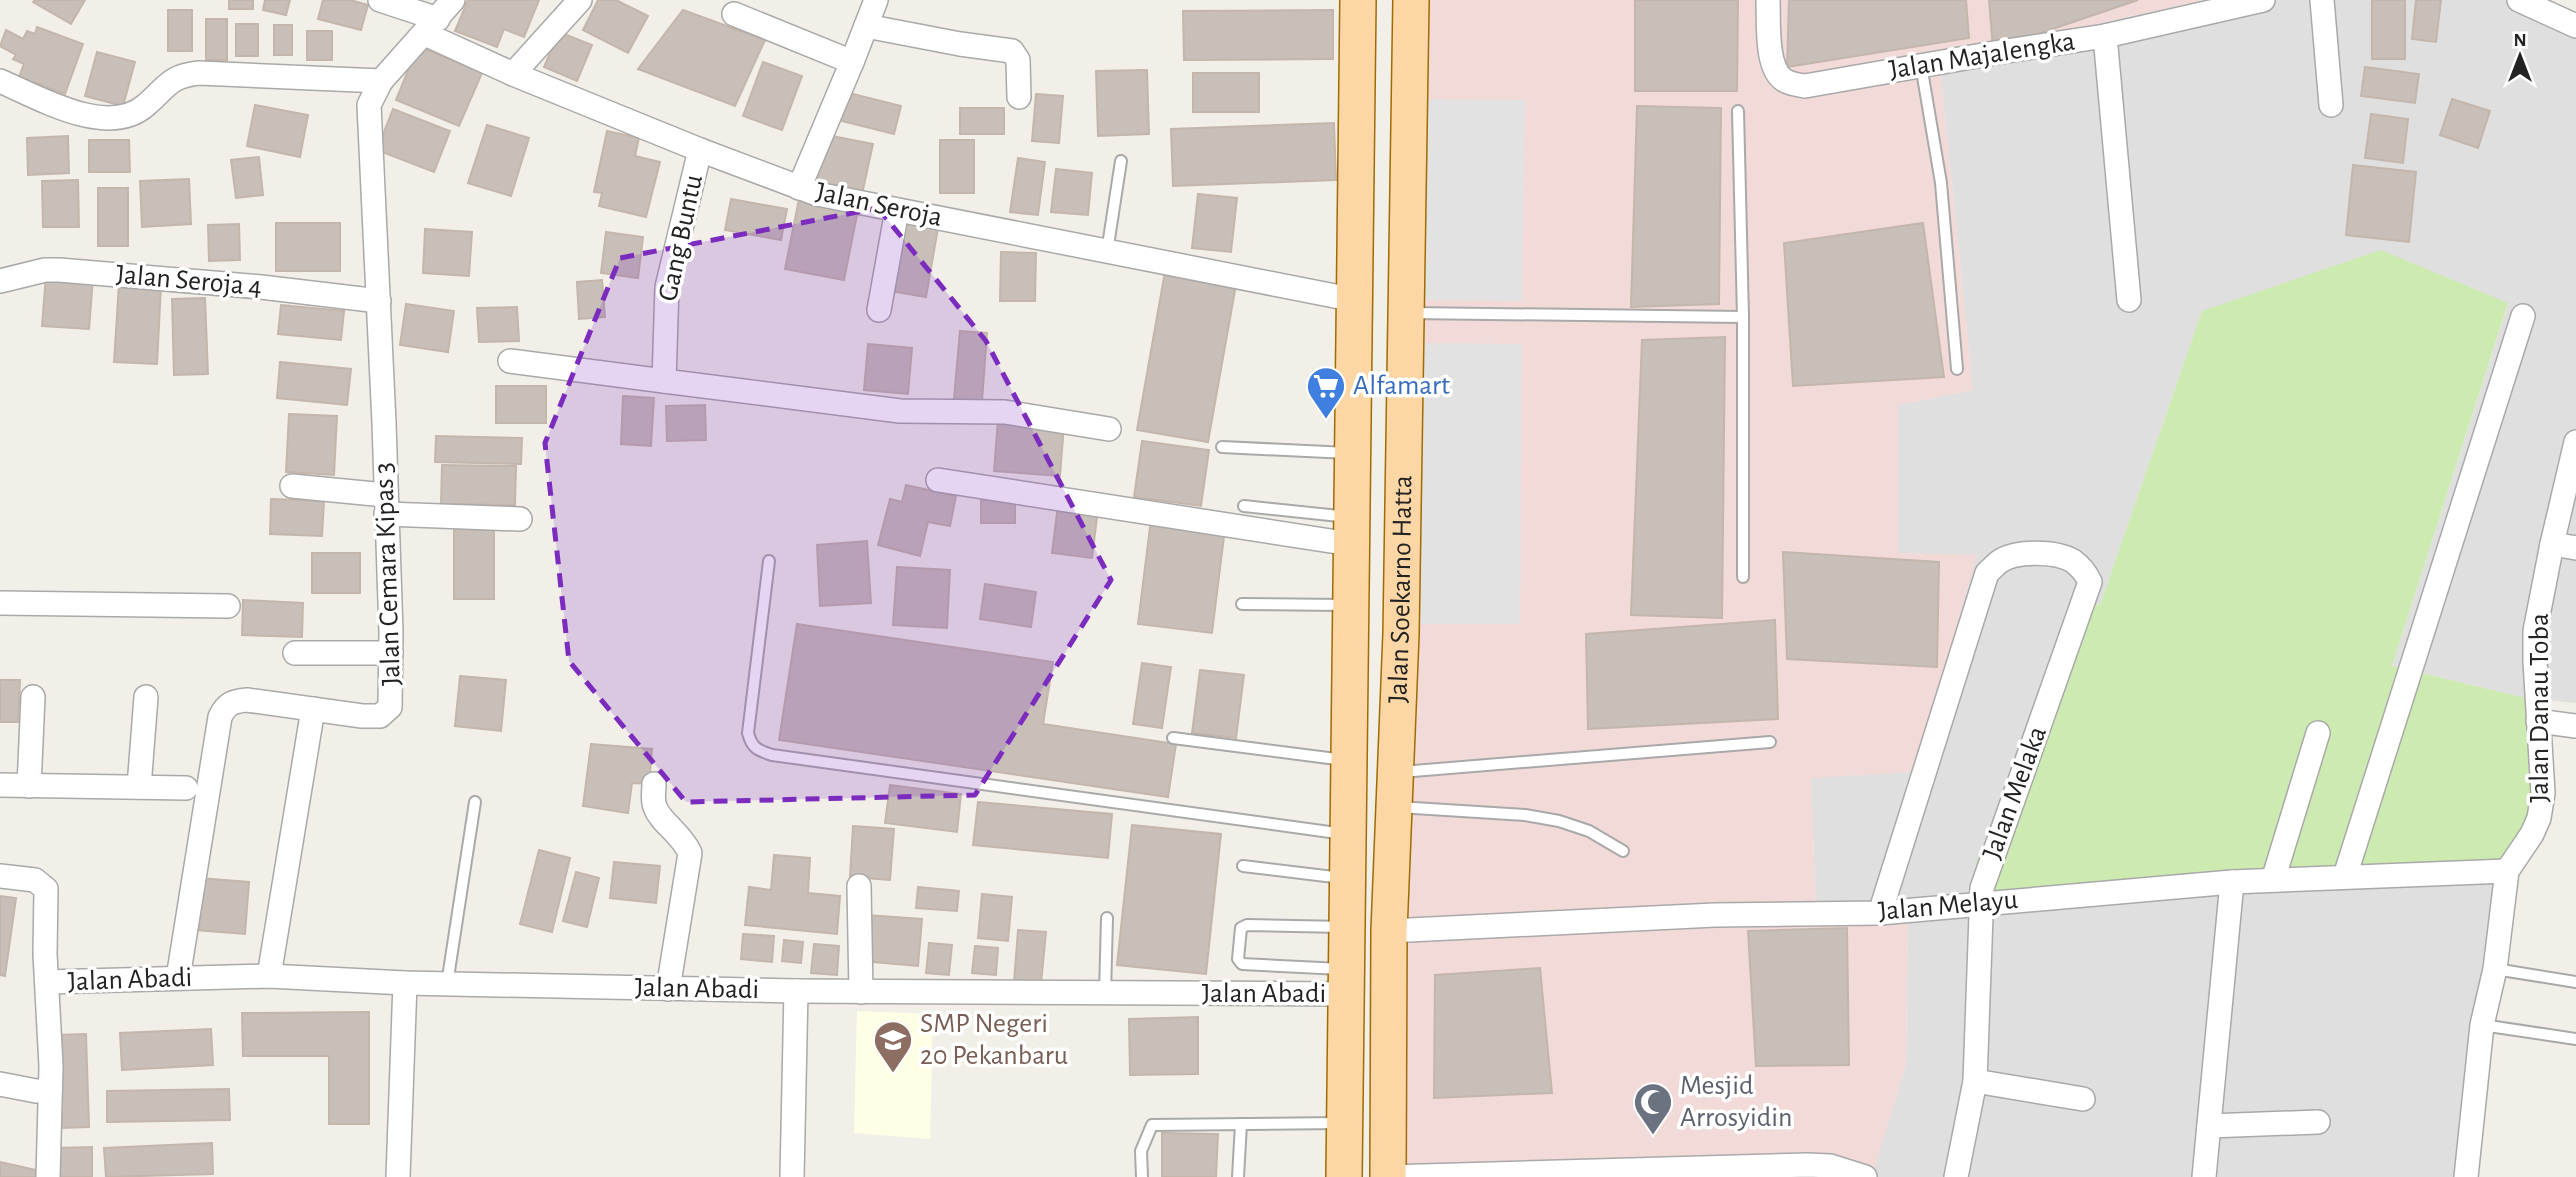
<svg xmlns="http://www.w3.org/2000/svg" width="2576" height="1177" font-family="'Alegreya Sans',sans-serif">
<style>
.residential{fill:#e0dfdf}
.commercial{fill:#f2dad9}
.education{fill:#ffffe5}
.grass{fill:#cdebb0}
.parking{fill:#e2e2e2}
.building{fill:#c7bfb8;stroke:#c4b6ab;stroke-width:2}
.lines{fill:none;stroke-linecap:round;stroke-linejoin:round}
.lane-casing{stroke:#a9a9a9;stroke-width:14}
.street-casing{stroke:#a9a9a9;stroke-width:26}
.primary-casing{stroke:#a06b00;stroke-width:38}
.lane{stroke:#fff;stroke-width:10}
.street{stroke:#fff;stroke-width:23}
.primary{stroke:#fcd6a4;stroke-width:35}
.marked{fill:#7b2cbf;fill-opacity:0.2;stroke:#7b2cbf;stroke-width:5;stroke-dasharray:14 9;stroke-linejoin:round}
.labels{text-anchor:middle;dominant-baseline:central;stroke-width:7;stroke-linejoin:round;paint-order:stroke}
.street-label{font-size:28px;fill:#222;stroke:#fff}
.shop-label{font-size:28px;fill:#366cbe;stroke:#fff;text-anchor:start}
.education-label{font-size:28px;fill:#785e54;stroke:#fff;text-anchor:start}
.worship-label{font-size:28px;fill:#5b616d;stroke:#fff;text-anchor:start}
</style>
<rect width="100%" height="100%" fill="#f2efe9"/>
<!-- residential -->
<path class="residential" d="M2203,0H2542L2576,16V703L2530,699L2392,666L2508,304L2202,311L2100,605L2079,600L2506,864L2477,1177H1634L1798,1164L1872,1176L1906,1064L1908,909L1816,912L1811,777L1977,556L1898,553V405L1973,390L1939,59Z"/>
<!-- commercial -->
<path class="commercial" d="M1418,0H2203L1939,59L1973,390L1898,405V553L1977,555L1915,772L1811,778L1816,912L1908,908L1906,1064L1872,1177L1798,1164L1405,1177Z"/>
<!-- education -->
<path class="education" d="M857,1011L933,1014L930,1139L854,1133Z"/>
<!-- grass -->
<path class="grass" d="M2381,250L2508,303L2392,666L2530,699L2536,816L2506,864L1974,901L1976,863L2078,600L2100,605L2202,311Z"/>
<!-- parking -->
<g class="parking">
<path d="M1417,99L1525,100L1522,301L1414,300Z"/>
<path d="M1409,343L1522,344L1520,624H1407Z"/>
</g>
<!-- building -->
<g class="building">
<path d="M35,0H85L71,24L33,2Z"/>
<rect x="229" y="0" width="24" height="9"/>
<path d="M265,0H290L286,15L263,10Z"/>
<path d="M323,0H350L368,5L361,30L318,19Z"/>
<path d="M468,0H539L524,37L504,29L497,47L455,31Z"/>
<path d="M598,0H616L648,16L628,53L583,30Z"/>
<path d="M1635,0H1738L1737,91H1635Z"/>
<path d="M1789,0H1966L1969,38L1787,67Z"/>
<path d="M1989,0H2138L1993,49Z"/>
<rect x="2372" y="0" width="33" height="59"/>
<path d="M2416,0H2441L2436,42L2412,39Z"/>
<rect x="168" y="10" width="24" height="41"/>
<path d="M683,10L765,40L735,106L638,69Z"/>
<path d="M1333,10V59L1184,60L1183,11Z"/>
<rect x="206" y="19" width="21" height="41"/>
<rect x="236" y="24" width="22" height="32"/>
<rect x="274" y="25" width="18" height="30"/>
<path d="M37,27L83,44L65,94L19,77L24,64L13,59L16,55L0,46L6,30L23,39L27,31L35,34Z"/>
<rect x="307" y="31" width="25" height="29"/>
<path d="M559,32L592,45L577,81L544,67Z"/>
<path d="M418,46L482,73L459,126L396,100Z"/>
<path d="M97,52L135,62L123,106L85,96Z"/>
<path d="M763,62L802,76L782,130L743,116Z"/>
<path d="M2365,67L2419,74L2415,103L2361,96Z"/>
<path d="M1147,70L1149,134L1098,136L1096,71Z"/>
<rect x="1193" y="73" width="66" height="39"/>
<path d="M845,92L901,106L894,134L838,120Z"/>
<path d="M1036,94L1063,96L1059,143L1032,141Z"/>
<path d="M2452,99L2490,111L2478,148L2440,135Z"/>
<path d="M255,105L308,115L300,157L247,146Z"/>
<path d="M1637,106L1721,108L1719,304L1631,307Z"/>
<rect x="960" y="108" width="44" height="26"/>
<path d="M393,109L450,131L434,172L377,150Z"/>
<path d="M2371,114L2408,119L2403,163L2365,158Z"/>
<path d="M1334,123L1336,180L1173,186L1171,129Z"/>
<path d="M487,125L529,138L511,196L468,183Z"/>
<path d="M607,131L639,138L635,156L660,162L646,217L599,206L602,193L594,192Z"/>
<path d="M827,135L873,144L862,194L816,184Z"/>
<path d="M68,136L69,173L28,175L27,138Z"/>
<path d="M89,140H129L130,172H89Z"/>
<rect x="940" y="140" width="34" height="53"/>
<path d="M259,157L263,195L236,198L231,160Z"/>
<path d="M1018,158L1045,162L1038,215L1010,212Z"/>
<path d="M2353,165L2416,172L2409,242L2346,235Z"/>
<path d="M1056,169L1092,173L1088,215L1051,212Z"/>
<path d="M189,179L191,224L142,227L140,181Z"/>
<path d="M78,180L79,227H43L42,181Z"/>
<rect x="98" y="188" width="30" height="58"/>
<path d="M1198,194L1237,198L1231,252L1192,248Z"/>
<path d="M731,199L787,209L781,240L725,230Z"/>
<path d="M799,199L858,210L844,280L785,269Z"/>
<path d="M895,221L938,228L926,297L884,290Z"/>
<rect x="276" y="223" width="64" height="48"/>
<path d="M1923,223L1944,377L1793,386L1784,243Z"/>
<path d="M239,224L240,260L209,261L208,225Z"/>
<path d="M425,229L472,232L469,276L423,273Z"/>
<path d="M606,232L643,237L638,278L601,273Z"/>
<path d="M1001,252L1036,253L1035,301H1000Z"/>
<path d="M1166,266L1237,279L1208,442L1137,430Z"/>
<path d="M46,275L93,278L89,329L42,326Z"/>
<path d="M602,280L605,317L579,319L577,282Z"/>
<path d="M119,283L161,286L157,364L114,362Z"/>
<path d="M205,298L208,374L174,375L172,299Z"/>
<path d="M406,304L454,311L448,352L400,345Z"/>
<path d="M281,305L344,311L341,340L278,334Z"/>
<path d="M517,307L519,341L479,342L477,308Z"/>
<path d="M960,331L987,333L982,401L954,398Z"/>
<path d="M1725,337L1722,618L1631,615L1642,340Z"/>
<path d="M868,344L912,348L908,394L864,390Z"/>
<path d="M280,362L351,369L347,405L277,398Z"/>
<rect x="496" y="386" width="50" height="37"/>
<path d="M623,396L654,398L651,446L621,444Z"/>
<path d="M705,405L706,440L667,441L666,406Z"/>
<path d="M289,414L337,416L334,475L286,472Z"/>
<path d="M998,420L1064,424L1060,476L994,471Z"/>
<path d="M436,436L522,438L521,464L435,462Z"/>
<path d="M1142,441L1209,450L1201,506L1134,497Z"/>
<path d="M442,465L516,466L515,505L441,504Z"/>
<path d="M906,485L956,496L950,526L928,522L920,556L878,545L890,499L902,502Z"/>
<path d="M271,499L324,501L322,536L270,534Z"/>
<rect x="981" y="500" width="34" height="23"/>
<path d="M1058,505L1098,509L1092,558L1052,553Z"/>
<path d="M1151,519L1225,528L1212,633L1138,624Z"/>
<rect x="454" y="523" width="40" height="76"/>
<path d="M867,541L871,603L820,606L817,545Z"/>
<path d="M1783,552L1939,562L1937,667L1787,659Z"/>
<rect x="312" y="553" width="48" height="40"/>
<path d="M897,567L950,570L947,628L893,625Z"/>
<path d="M985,584L1036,592L1031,627L980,619Z"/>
<path d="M243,600L303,603L302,637L242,635Z"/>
<path d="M1775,620L1778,719L1588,729L1586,634Z"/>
<path d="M797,624L1053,662L1043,724L1176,744L1168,797L779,740Z"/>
<path d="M1142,663L1171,667L1162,728L1133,724Z"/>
<path d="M1200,670L1244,675L1236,738L1192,733Z"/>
<path d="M460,676L506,680L501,731L455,726Z"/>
<path d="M0,680H20L18,722H0Z"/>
<path d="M591,744L652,749L649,784L632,783L628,813L583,806Z"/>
<path d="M890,785L961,794L957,832L885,823Z"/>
<path d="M978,802L1112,814L1108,858L973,845Z"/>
<path d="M1132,825L1221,834L1206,974L1117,965Z"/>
<path d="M853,826L894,829L890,880L850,877Z"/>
<path d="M539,850L570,858L552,932L520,924Z"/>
<path d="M774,855L810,858L808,893L840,896L837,934L745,925L749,887L771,890Z"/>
<path d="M614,862L660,866L656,903L610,898Z"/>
<path d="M576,872L599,878L587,927L563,921Z"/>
<path d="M199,878L249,882L245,934L195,930Z"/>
<path d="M918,887L959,891L957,911L916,908Z"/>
<path d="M982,894L1012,897L1008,941L978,938Z"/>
<path d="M0,896L16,898L5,976L0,975Z"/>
<path d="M866,915L922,919L918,966L862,961Z"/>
<path d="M1847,928L1849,1065L1756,1066L1748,931Z"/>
<path d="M1018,930L1046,932L1041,984L1014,982Z"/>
<path d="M743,934L774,936L772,962L741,959Z"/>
<path d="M784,940L803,942L801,963L782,961Z"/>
<path d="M929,943L952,945L949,975L926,973Z"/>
<path d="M814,944L839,946L837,975L811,973Z"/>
<path d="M975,946L998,948L996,975L972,973Z"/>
<path d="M1540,968L1552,1093L1434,1098L1435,975Z"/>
<path d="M369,1012V1124H329V1056H243L242,1013Z"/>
<path d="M1198,1017V1074L1130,1075L1129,1019Z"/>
<path d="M211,1029L213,1065L122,1070L120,1033Z"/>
<path d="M86,1034L89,1127L60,1128L57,1035Z"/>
<path d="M229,1089L230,1120L107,1122V1091Z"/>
<path d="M1162,1133L1218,1134L1216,1177H1162Z"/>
<path d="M212,1143L213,1174L106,1177L104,1148Z"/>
<path d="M92,1147V1177H55V1148Z"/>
<path d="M0,1162L36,1170L35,1177H0Z"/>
</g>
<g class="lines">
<!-- lane casing -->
<g class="lane-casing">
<g id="lane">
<path d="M1921,65L1941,183L1957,369"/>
<path d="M1107,252L1121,161"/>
<path d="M1411,313L1743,317L1738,111"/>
<path d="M1222,447L1348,453"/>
<path d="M1244,506L1349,517"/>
<path d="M769,561L748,733C752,748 757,750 772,755L1344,834"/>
<path d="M1743,577V317"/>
<path d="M1242,604L1345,605"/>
<path d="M1173,738L1344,760"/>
<path d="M1401,772L1770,742"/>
<path d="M1398,807L1525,815L1559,821L1589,831L1623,851"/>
<path d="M1243,866L1342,878"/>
<path d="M1341,969L1242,964L1238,959L1241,928L1247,925L1343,927"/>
<path d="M2495,969L2576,982"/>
<path d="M447,984L475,802"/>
<path d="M1105,994L1107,918"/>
<path d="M2482,1025L2576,1039"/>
<path d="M1142,1177L1141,1151L1152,1125L1342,1123"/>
<path d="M1238,1177L1241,1124"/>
</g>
</g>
<!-- street casing -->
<g class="street-casing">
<g id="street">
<path d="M380,0L438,19"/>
<path d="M1768,0C1769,21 1765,68 1784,80C1790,84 1798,85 1805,86L1994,53L2105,36L2263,0"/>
<path d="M2322,0L2331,105"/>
<path d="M2519,0L2576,26"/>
<path d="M734,14L852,62"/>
<path d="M866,26L960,44L1012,51L1018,60L1019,97"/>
<path d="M425,34L513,74L700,150L817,194L1355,300"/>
<path d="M2105,36L2129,300"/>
<path d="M513,74L580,0"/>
<path d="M0,81C38,97 108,139 146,105C167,87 169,76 199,73L381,81"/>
<path d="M799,188L852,62L876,0"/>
<path d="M0,281L45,270H59L261,287L379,301"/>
<path d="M879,310L897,210"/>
<path d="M510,361L664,381L667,287L700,150"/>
<path d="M664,381L900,411L1005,412L1109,429"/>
<path d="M938,480L1350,544"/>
<path d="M292,486L385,495"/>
<path d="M386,514L520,519"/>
<path d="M2552,544L2576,548"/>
<path d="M0,603L228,606"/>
<path d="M295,653H391"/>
<path d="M2538,721L2576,726"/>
<path d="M654,784C654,792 652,800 655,807C660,822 681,833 690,853L668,989"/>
<path d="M0,785L186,788"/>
<path d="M29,786L33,697"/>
<path d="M139,787L146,697"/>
<path d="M0,876L35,880L46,889L45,954L51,1066L48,1177"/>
<path d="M2345,876L2523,316"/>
<path d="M2273,880L2318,733"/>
<path d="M859,886L861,992"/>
<path d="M1880,913L1987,573C1991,570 1995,565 1999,562C2015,550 2056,551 2073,561C2081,567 2086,573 2090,582L1982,888L1975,1081L1956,1177"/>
<path d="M1389,931L1715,915L1880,913L2232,882L2507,871"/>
<path d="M269,976L313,709"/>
<path d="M178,978L220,717C226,704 233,701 247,700L362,716H380L390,707L391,632L384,423L369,105L381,81L453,0"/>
<path d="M47,982L269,976L405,983L796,991L1347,994"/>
<path d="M1975,1081L2083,1099"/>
<path d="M0,1084L36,1091H50"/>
<path d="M2209,1126L2318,1122"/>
<path d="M398,1177L405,983"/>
<path d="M792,1177L796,991"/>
<path d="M1388,1177L1808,1165L1830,1166L1865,1177"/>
<path d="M2204,1177L2232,882"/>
<path d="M2466,1177L2482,1025L2495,969L2507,871L2532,834L2539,818L2543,793L2535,661V631L2552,544L2576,442"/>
</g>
</g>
<!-- primary casing -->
<g class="primary-casing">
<g id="primary">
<path d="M1344,1177L1358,0"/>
<path id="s1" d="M1388,1177L1389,931L1401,634L1411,0"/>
</g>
</g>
<!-- lane -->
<use href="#lane" class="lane"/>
<!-- street -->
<use href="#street" class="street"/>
<!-- primary -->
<use href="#primary" class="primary"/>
</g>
<!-- marked area -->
<path class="marked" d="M878,208L986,341L1111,580L975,795L686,802L569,661L545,443L620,258Z"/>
<!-- icons -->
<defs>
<g id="supermarket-pin" transform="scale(2.0125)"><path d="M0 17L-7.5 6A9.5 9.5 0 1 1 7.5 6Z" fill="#3f7fe0" stroke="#fff"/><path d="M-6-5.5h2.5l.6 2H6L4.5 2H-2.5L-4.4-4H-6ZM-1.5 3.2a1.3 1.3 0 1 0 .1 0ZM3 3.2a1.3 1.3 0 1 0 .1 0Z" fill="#fff"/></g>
<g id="school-pin" transform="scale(2.0125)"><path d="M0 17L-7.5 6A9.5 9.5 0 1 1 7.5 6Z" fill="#8d6e63" stroke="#fff"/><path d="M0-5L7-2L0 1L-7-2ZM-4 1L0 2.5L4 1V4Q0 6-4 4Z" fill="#fff"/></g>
<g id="mosque-pin" transform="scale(2.0125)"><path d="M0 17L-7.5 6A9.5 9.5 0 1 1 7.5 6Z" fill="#6b7280" stroke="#fff"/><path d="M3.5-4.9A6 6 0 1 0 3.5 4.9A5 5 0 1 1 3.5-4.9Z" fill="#fff"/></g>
</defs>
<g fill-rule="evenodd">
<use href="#supermarket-pin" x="1326" y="386"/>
<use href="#school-pin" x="893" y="1040"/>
<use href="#mosque-pin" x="1653" y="1102"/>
</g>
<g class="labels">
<!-- street labels -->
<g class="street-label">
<text transform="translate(1982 56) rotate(-9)">Jalan Majalengka</text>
<text transform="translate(879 205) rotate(12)">Jalan Seroja</text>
<text transform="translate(681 238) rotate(-78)">Gang Buntu</text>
<text transform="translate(189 281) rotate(5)">Jalan Seroja 4</text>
<text transform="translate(388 574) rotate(-92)">Jalan Cemara Kipas 3</text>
<text stroke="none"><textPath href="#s1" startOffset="588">Jalan Soekarno Hatta</textPath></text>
<text transform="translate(2540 708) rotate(-90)">Jalan Danau Toba</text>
<text transform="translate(2015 793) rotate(-70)">Jalan Melaka</text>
<text transform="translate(1948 906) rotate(-5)">Jalan Melayu</text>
<text transform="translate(130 980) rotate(-2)">Jalan Abadi</text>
<text transform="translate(697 989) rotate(1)">Jalan Abadi</text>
<text x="1264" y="994">Jalan Abadi</text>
</g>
<!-- shop labels -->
<g class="shop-label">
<text x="1353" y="386">Alfamart</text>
</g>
<!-- education labels -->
<g class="education-label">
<text x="920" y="1024">SMP Negeri<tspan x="920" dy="32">20 Pekanbaru</tspan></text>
</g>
<!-- worship labels -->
<g class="worship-label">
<text x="1680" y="1086">Mesjid<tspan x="1680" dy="32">Arrosyidin</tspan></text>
</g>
</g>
<!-- north arrow -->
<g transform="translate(2520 56)" stroke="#ffffff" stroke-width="5" paint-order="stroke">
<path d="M0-5L12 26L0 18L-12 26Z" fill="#222222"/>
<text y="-10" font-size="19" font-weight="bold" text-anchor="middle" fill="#222222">N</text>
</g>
</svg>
